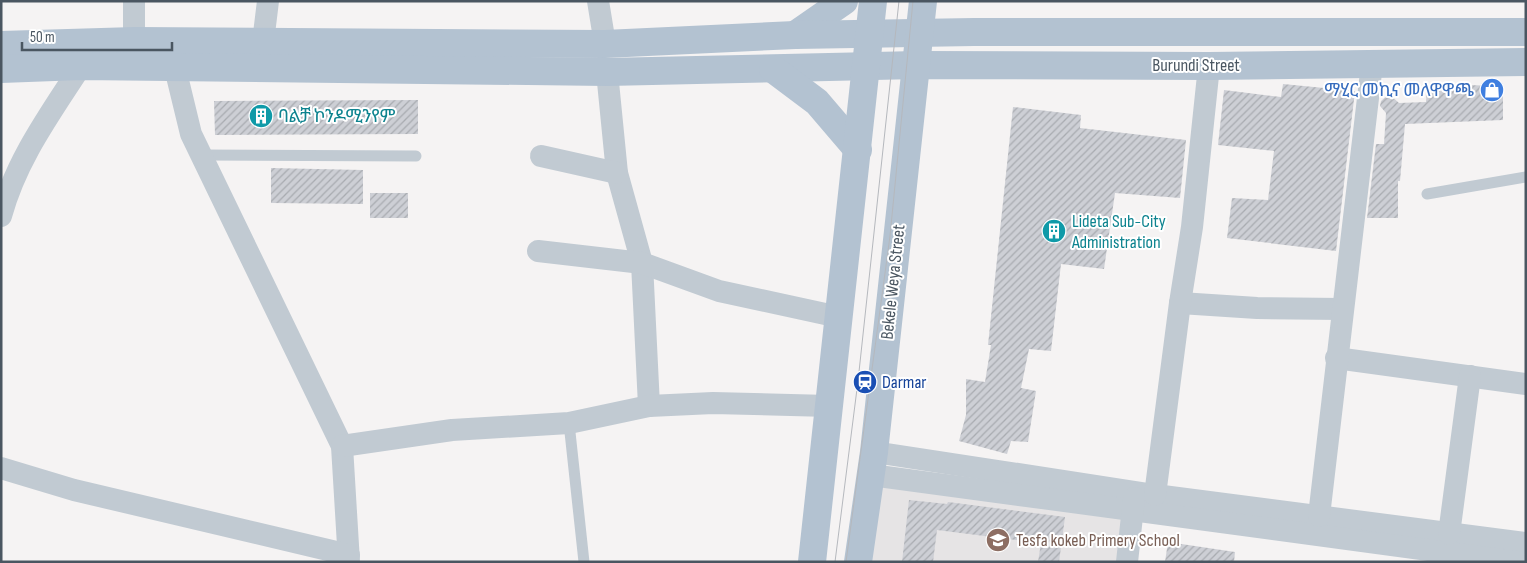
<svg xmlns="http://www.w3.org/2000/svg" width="1527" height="563" font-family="'Sofia Sans Condensed','Noto Sans Ethiopic',sans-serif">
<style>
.education{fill:#e6e4e5}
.building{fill:url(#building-hatch)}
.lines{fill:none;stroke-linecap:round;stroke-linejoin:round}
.service{stroke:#c1cad2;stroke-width:11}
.minor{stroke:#c1cad2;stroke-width:22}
.primary{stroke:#b3c2d1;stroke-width:28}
.tram{stroke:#b5b8bd;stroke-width:1}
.labels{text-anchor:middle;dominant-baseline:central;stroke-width:4;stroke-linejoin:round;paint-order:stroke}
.street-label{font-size:18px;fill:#4a5661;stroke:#fff}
.shop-label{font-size:18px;fill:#366cbe;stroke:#fff;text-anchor:end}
.culture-label{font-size:18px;fill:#0d838f;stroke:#fff;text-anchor:start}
.transit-label{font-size:18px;fill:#164399;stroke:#fff;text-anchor:start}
.education-label{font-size:18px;fill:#785e54;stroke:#fff;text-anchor:start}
</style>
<defs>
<pattern id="building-hatch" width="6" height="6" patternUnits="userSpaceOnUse" patternTransform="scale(1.25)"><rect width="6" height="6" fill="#cdcfd5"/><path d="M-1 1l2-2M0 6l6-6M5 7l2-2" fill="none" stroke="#a8abb0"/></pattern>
</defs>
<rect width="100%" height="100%" fill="#f5f3f3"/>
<!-- education -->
<path class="education" d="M881,482L1125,518L1119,562H871Z"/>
<!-- building -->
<g class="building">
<path d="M1283,84L1355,91L1336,251L1227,238L1232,198L1268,200L1274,151L1218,145L1224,90L1281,97Z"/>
<path d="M1427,84L1503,86V120L1405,124L1400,181H1398V218H1367L1376,144H1384L1386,113L1380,106L1381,101L1389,94L1399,103L1426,102Z"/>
<path d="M418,100V134L215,135L214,101Z"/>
<path d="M1013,107L1081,115L1080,128L1186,140L1180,198L1115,193L1104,269L1061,264L1051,351L1029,349L1021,388L1036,391L1028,442L1011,441L1007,454L959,441L966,415V379L985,382L991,345H988Z"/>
<path d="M271,168L363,170V204L271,203Z"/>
<rect x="370" y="193" width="38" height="25"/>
<path d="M909,500L947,504L948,502L1065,517L1059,562H1038L1041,543L937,530L933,562H902Z"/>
<path d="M1168,542L1235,552L1234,562H1165Z"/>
</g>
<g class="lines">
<!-- service -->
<g class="service">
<path d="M201,155L416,156"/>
<path d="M1427,194L1526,177"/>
<path d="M569,423L584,562"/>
</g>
<!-- minor -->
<g class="minor">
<path d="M134,1V58"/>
<path d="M598,1L605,44"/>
<path d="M263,42L268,1"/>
<path d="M175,68L191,134L342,446L349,562"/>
<path d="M607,72L617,173L642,263L649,406"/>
<path d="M541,156L617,173"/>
<path d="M1,216C16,160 50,114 81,66L82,53"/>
<path d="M538,251L642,263L719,291L839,317"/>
<path d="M1180,303L1257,308L1342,309"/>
<path d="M1336,358L1526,384"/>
<path d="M342,446L452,430L569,423L649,406L713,403L829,406"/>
<path d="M874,452L1155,495L1526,543"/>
<path d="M1,468L74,490L349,555"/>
<path d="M871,475L1517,562"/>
<path d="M1155,495L1180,303L1192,227L1209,66"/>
<path d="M1319,516L1372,64"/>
<path d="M1449,534L1470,376"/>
<path d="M1127,562L1134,498"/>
</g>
<!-- primary -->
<g class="primary">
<path d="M795,35L844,1"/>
<path d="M1,45L135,41L605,44L795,35L974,32H1526"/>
<path d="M1,69L81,66L607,72L918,65L1209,66L1526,62"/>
<path d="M773,69L817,102L858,150"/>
<path d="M812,562L873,1"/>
<path d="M858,562L874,452L923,1"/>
</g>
<!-- tram -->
<g class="tram">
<path d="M835,562L858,381L899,1"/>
<path d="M846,562L890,236L913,1"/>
</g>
</g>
<!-- icons -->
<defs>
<g id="shop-disc" transform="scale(1.25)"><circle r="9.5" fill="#3f7fe0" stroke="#fff"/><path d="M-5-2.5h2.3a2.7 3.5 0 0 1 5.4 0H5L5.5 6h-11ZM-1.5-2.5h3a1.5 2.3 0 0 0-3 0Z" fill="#fff"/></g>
<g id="building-disc" transform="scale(1.25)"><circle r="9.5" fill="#0f9aa8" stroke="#fff"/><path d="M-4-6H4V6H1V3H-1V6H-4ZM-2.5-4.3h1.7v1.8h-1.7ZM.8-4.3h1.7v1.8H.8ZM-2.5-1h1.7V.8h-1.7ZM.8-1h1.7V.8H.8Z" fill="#fff"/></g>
<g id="station-disc" transform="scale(1.25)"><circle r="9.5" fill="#1a4fb4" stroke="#fff"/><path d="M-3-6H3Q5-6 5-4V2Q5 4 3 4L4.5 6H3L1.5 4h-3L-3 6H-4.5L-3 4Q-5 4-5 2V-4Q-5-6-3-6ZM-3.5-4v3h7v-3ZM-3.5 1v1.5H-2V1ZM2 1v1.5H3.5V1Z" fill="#fff"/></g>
<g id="school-disc" transform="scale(1.25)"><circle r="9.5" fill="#8d6e63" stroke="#fff"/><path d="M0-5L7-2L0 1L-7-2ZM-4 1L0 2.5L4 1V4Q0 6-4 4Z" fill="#fff"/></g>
</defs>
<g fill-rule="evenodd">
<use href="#shop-disc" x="1492" y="90"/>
<use href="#building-disc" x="261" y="116"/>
<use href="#building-disc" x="1054" y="231"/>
<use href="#station-disc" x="865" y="382"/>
<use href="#school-disc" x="998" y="540"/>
</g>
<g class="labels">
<!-- street labels -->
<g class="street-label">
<text x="1196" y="65">Burundi Street</text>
<text transform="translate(893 282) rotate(-84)">Bekele Weya Street</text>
</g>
<!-- shop labels -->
<g class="shop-label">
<text x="1474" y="90">ማሂር መኪና መለዋዋጫ</text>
</g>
<!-- culture labels -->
<g class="culture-label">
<text x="278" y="116">ባልቻ ኮንዶሚንየም</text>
<text x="1072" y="221">Lideta Sub-City<tspan x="1072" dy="21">Administration</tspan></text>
</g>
<!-- transit labels -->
<g class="transit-label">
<text x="882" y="382">Darmar</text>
</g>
<!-- education labels -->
<g class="education-label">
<text x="1016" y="540">Tesfa kokeb Primery School</text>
</g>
</g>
<!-- border -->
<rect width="1527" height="563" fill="none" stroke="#4a5661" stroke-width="5"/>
<!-- scale -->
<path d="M22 42v8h150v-8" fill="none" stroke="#4a5661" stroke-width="2.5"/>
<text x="30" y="42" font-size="15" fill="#4a5661" stroke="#ffffff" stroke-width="4" paint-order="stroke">50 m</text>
</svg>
